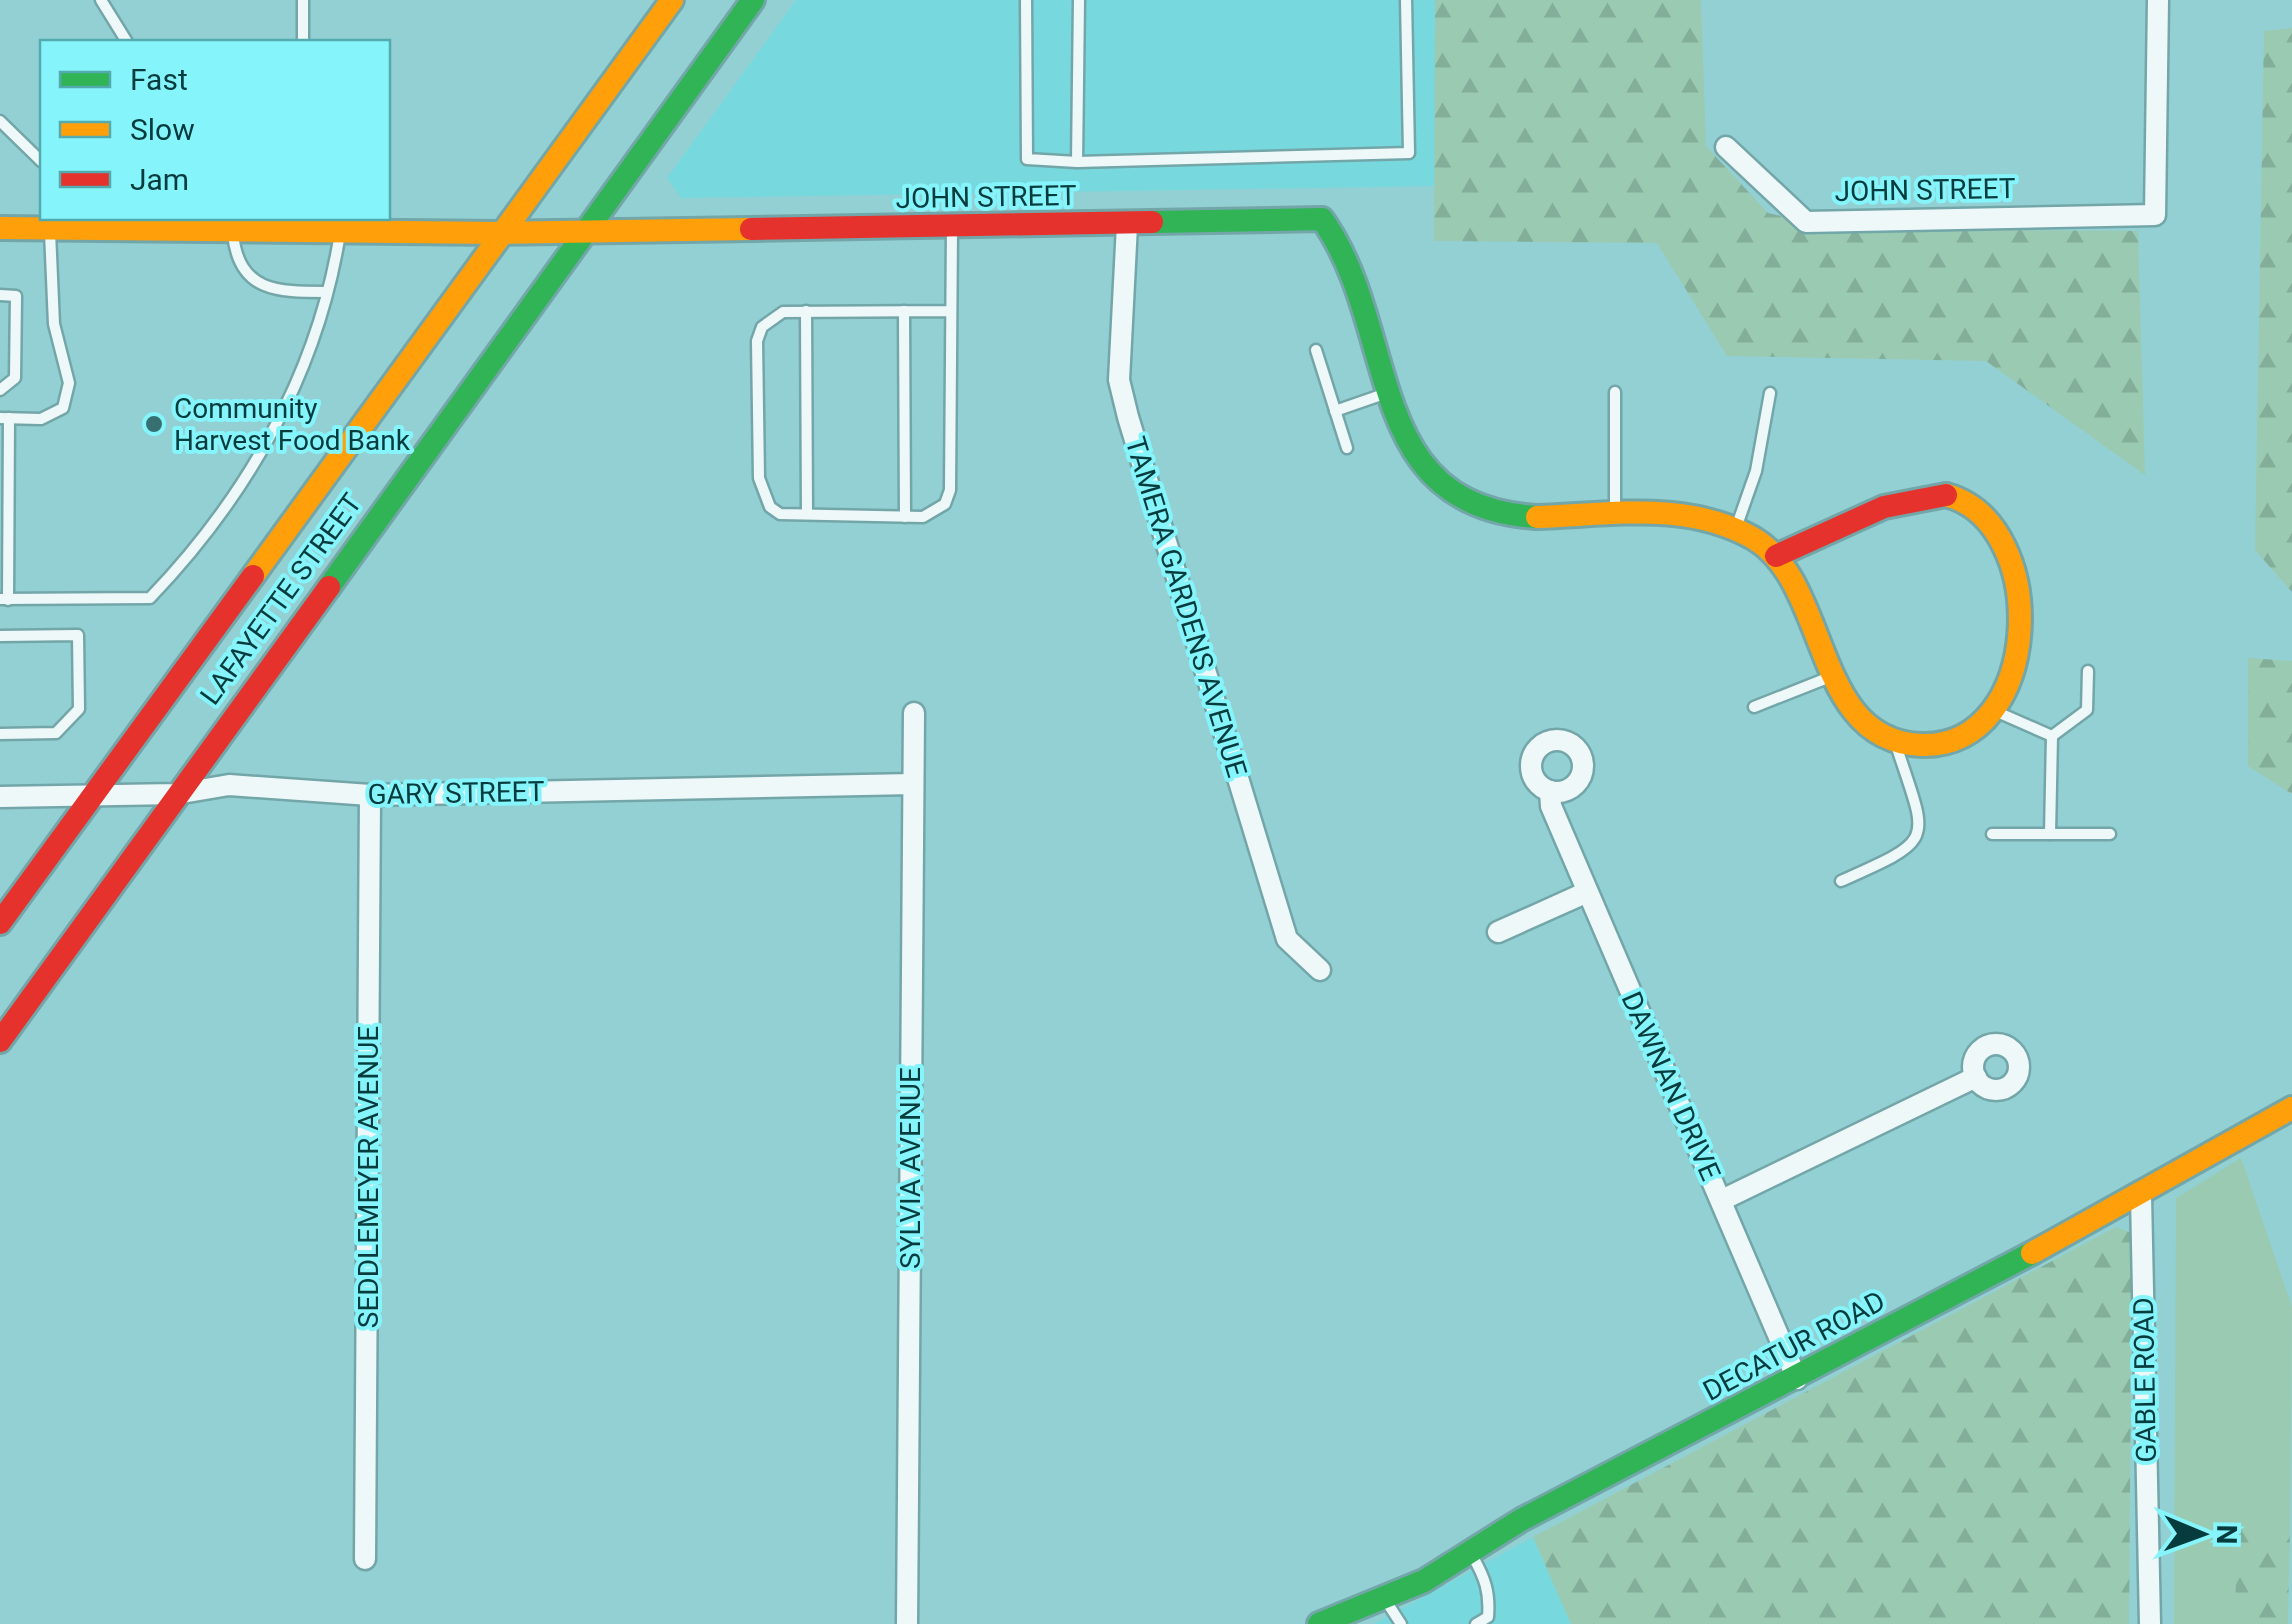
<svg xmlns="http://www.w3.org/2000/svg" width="2292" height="1624" font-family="Roboto,sans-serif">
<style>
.built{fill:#77d9de}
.grass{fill:#9acab1}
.forest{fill:url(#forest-firs)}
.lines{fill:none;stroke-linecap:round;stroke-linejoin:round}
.lane-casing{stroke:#73a6a9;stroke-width:15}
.street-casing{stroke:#73a6a9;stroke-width:25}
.fast-casing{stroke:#73a6a9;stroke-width:28}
.slow-casing{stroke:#73a6a9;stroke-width:28}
.jam-casing{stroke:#73a6a9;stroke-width:28}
.lane{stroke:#eff8f8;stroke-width:10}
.street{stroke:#eff8f8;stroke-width:20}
.fast{stroke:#30b455;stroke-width:22}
.slow{stroke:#ff9f0a;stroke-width:22}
.jam{stroke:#e5322d;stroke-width:22}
.poi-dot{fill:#387072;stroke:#86f5fb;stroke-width:4}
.labels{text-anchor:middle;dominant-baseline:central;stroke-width:8;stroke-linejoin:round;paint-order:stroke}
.street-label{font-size:28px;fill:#073c3e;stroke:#86f5fb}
.poi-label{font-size:28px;fill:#073c3e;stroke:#86f5fb;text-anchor:start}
</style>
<defs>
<pattern id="forest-firs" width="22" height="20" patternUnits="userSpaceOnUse" patternTransform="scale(2.5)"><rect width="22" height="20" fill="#9acab1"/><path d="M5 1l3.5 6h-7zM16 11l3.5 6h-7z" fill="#83ae99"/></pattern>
</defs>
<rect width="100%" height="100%" fill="#93d0d3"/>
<!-- built -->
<g class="built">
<path d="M796,0H1435L1436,186L681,198L667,178Z"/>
<path d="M1533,1537L1571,1624H1374Z"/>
</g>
<!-- grass -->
<path class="grass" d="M2241,1158L2292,1307L2290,1523H2237L2235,1624H2174L2176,1198Z"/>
<!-- forest -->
<g class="forest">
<path d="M1435,0H1701L1706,146L1768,213L1840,229L2138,231L2145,475L1986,361L1727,356L1657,243L1434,241Z"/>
<path d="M2292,28V592L2255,550L2264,31Z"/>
<path d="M2248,658L2292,661V794L2248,766Z"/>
<path d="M2116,1227L2132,1233L2129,1624H1571L1533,1537Z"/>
<path d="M2237,1523H2290L2288,1624H2235Z"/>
</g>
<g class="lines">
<!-- lane casing -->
<g class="lane-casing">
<g id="lane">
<path d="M101,0L127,42"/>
<path d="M1026,0L1027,159L1077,162L1409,153L1406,0"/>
<path d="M303,42V0"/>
<path d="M0,121L42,162"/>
<path d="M1077,162L1079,0"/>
<path d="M233,234C239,292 277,292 326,292"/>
<path d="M0,295L16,296L15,378L0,390"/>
<path d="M806,311L807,514"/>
<path d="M904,311L905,517"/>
<path d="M951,311L783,312L762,327L757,341L759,478L770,507L780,514L923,517L945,504L950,490L952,228"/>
<path d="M1316,350L1347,448"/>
<path d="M1615,392V507"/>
<path d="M1335,411L1384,394"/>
<path d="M0,418L41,419L63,408L69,383L54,324L50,232"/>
<path d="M1736,528L1756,471L1770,393"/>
<path d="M0,599L150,598C247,497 318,373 340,233"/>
<path d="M8,600L9,418"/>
<path d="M0,636L78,635L79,709L56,733L0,734"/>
<path d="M1754,707L1830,677"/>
<path d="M1995,711L2052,736L2050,834H2110"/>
<path d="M2052,736L2087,710L2088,671"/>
<path d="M1992,834H2050"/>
<path d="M1841,881C1938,838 1928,843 1896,745"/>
<path d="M1473,1557C1485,1578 1490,1592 1488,1617L1476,1624"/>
<path d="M1388,1604L1401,1624"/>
</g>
</g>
<!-- street casing -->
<g class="street-casing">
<g id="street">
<path d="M1726,147L1806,222L2155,215L2158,0"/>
<path d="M1127,225L1119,380L1128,417L1287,939L1320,970"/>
<circle cx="1557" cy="766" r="26"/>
<path d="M1550,791L1551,806L1797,1379"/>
<path d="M0,797L176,794L229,785L370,795L913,784"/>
<path d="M1498,932L1585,893"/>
<circle cx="1996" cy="1067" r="23"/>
<path d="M2141,1196L2150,1624"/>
<path d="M1722,1200L1976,1077"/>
<path d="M365,1559L370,795"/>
<path d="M907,1624L914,713"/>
</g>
</g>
<!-- fast casing -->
<g class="fast-casing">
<g id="fast">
<path d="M1152,222L1322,219C1401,329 1360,507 1537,517"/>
<path d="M329,587L753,0"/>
<path d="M1319,1624L1424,1581L1521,1520L2032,1253"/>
</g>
</g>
<!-- slow casing -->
<g class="slow-casing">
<g id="slow">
<path d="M0,228L499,233L751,229"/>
<path d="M1537,517C1611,515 1685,500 1753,538C1831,583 1811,742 1922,745C2044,748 2052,523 1946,495"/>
<path d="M253,576L672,0"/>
<path d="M2032,1253L2292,1108"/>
</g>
</g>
<!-- jam casing -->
<g class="jam-casing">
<g id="jam">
<path d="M751,229L1152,222"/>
<path d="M1776,556L1884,507L1946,495"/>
<path d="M0,923L253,576"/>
<path d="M0,1041L329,587"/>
</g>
</g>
<!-- lane -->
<use href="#lane" class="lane"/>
<!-- street -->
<use href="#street" class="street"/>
<!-- fast -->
<use href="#fast" class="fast"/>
<!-- slow -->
<use href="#slow" class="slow"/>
<!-- jam -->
<use href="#jam" class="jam"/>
</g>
<!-- markers -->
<circle class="poi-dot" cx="154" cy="424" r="10"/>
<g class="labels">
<!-- street labels -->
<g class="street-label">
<text transform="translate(1925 190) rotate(-1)">JOHN STREET</text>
<text transform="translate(986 197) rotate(-1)">JOHN STREET</text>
<text transform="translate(281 599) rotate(-54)">LAFAYETTE STREET</text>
<text transform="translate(1186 607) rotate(73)">TAMERA GARDENS AVENUE</text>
<text transform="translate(456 793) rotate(-1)">GARY STREET</text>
<text transform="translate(1671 1086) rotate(66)">DAWNAN DRIVE</text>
<text transform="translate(910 1168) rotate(-90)">SYLVIA AVENUE</text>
<text transform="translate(368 1177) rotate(-90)">SEDDLEMEYER AVENUE</text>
<text transform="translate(1794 1346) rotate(-28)">DECATUR ROAD</text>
<text transform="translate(2145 1380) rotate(-91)">GABLE ROAD</text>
</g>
<!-- poi labels -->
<g class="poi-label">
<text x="174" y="408">Community<tspan x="174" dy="32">Harvest Food Bank</tspan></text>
</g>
</g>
<!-- legend -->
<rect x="40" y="40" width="350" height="180" fill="#86f5fb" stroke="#53abaf" stroke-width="2.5"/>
<rect x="60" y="72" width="50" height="15" fill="#30b455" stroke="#53abaf" stroke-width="2.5"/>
<text x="130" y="90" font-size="30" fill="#073c3e">Fast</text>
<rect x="60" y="122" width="50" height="15" fill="#ff9f0a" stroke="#53abaf" stroke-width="2.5"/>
<text x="130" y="140" font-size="30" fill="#073c3e">Slow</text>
<rect x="60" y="172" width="50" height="15" fill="#e5322d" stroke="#53abaf" stroke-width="2.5"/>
<text x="130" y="190" font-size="30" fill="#073c3e">Jam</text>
<!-- north arrow -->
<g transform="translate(2202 1534) rotate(91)" stroke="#86f5fb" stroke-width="8" paint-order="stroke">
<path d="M0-8L18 38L0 25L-18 38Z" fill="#073c3e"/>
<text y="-15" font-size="28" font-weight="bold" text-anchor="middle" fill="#073c3e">N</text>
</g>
</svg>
